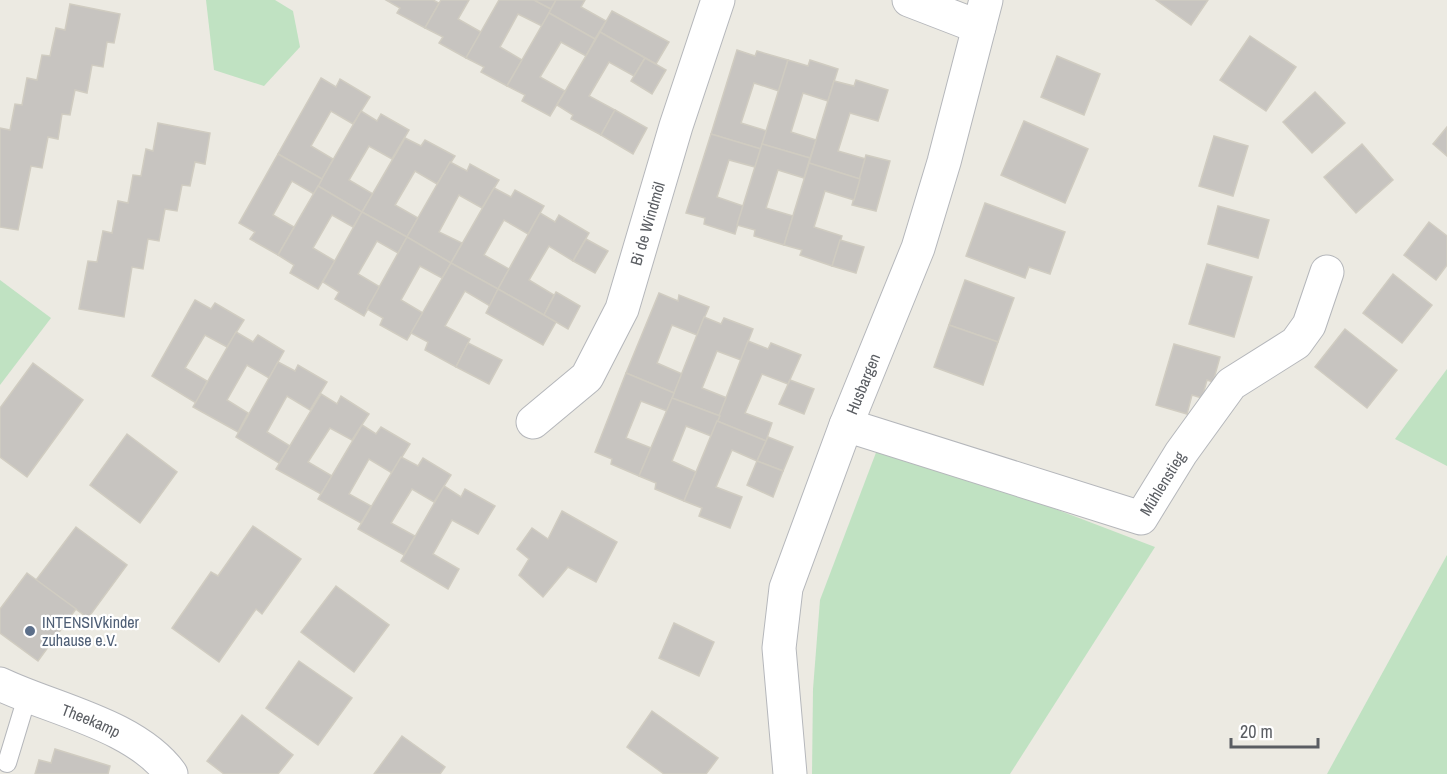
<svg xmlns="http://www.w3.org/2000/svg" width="1447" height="774" font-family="'Archivo Narrow',sans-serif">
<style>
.green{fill:#c0e2c2}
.building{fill:#c7c4c0;stroke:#d0ccc1;stroke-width:1.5}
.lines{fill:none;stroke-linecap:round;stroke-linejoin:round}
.service-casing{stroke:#b5b7bb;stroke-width:20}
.minor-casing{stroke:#b5b7bb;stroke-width:35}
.service{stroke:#fff;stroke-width:18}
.minor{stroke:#fff;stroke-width:33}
.service-dot{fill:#5c6f8a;stroke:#fff;stroke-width:2}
.labels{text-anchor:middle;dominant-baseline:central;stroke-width:4.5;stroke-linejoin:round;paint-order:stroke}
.street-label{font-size:16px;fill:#5a5d62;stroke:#fff}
.service-label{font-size:16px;fill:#4e5e75;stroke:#fff;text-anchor:start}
</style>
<rect width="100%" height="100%" fill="#eceae2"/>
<!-- green -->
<g class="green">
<path d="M206,0H275L293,11L300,47L264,86L214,70Z"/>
<path d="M0,280L51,318L0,385Z"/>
<path d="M1447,369V466L1395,439Z"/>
<path d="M880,442L1155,547L1010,774H812L813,689L820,600Z"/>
<path d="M1447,555V774H1327Z"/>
</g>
<!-- building -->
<g class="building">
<path d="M386,0H433L439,3L425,28L397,13L400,8Z"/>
<path d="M441,0H469L458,19L481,32L466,58L439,43L443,37L425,28Z"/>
<path d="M499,0H534L551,9L542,26L518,14L500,47L522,60L507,86L481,72L484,67L466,58Z"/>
<path d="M534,0H556L551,9Z"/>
<path d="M556,0H585L581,7L606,21L595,39L549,13Z"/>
<path d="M1156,0H1208L1191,25Z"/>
<path d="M70,4L120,14L114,43L107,42L103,67L92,65L87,93L75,90L70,115L62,114L58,139L48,137L42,168L31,166L18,230L0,227V128L10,130L15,104L22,105L27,78L37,80L42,55L50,56L56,28L65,30Z"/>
<path d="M612,11L669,42L656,64L600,32Z"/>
<path d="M549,13L595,39L586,56L561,42L540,77L565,91L550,116L522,101L525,95L507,86Z"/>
<path d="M600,32L645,58L634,76L609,62L589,96L615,110L601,135L571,119L573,115L557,105Z"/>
<path d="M1250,36L1296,67L1266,111L1220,80Z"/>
<path d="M737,50L755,56L757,51L788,60L779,91L754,83L741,123L767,131L761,149L711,134Z"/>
<path d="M1057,56L1100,74L1084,115L1041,97Z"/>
<path d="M645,58L666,70L652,94L631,81Z"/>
<path d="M788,60L808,66L810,60L838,69L828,101L803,93L791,132L816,140L810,158L762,144Z"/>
<path d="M321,78L336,87L340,79L370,97L353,124L331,111L311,146L333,159L322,179L278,154Z"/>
<path d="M856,80L888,90L878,121L850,113L838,151L866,159L860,179L809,163L834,81L854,86Z"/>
<path d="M1315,92L1345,123L1312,153L1283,122Z"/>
<path d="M615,110L647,128L633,154L601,135Z"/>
<path d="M361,111L377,121L381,114L409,130L392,159L369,146L349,180L373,194L362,212L318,186Z"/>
<path d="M1024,121L1088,149L1065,203L1001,175Z"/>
<path d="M158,123L210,133L205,164L195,162L190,186L182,185L177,211L165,209L159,241L148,239L143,269L132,267L124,317L79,309L88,261L97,262L103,231L112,233L118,201L128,203L133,175L141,176L146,149L153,151Z"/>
<path d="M1447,127V156L1433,144Z"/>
<path d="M711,134L761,149L755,167L729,160L717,197L743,206L735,234L704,224L705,218L686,213Z"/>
<path d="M1214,136L1248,146L1233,196L1199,186Z"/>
<path d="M405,138L421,146L425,140L455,156L437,184L415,171L395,205L418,218L407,237L362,212Z"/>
<path d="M762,144L810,158L804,178L778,170L766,208L793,216L784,245L754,236L755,230L737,225Z"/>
<path d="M1362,144L1393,180L1356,213L1324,177Z"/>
<path d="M278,154L322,179L314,194L292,181L273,215L294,227L278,255L250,239L255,232L239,223Z"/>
<path d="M866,155L890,161L876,211L852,205Z"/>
<path d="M450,162L467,171L470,164L499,180L482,208L459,195L439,232L462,243L451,263L407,237Z"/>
<path d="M809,163L860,179L854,200L825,191L814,227L842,236L832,266L800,255L802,250L784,245Z"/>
<path d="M318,186L362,212L353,227L332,215L313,248L335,261L318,289L290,273L294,265L278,255Z"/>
<path d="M494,188L511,197L515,190L544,206L528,234L504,220L484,255L509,269L498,289L451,263Z"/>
<path d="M985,203L1065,232L1050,274L1029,267L1025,278L966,256Z"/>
<path d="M1218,206L1269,220L1258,258L1208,244Z"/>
<path d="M362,212L407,237L398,253L377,241L358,274L380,287L364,316L335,299L339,292L323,282Z"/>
<path d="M540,213L555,222L559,215L589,233L573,261L549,246L529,280L554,295L544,315L498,289Z"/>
<path d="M1429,222L1447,236V265L1436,280L1404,255Z"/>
<path d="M407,237L451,263L442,278L420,266L401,300L423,313L407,340L380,325L383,318L367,309Z"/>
<path d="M586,239L608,251L595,273L573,261Z"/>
<path d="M840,240L864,247L856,273L832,266Z"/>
<path d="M451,263L498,289L490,306L465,291L445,326L470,339L456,367L425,350L428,342L411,333Z"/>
<path d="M1207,264L1252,277L1234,337L1189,324Z"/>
<path d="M1393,274L1432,305L1402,343L1363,313Z"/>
<path d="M965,280L1014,298L998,342L949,325Z"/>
<path d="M498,289L556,322L543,345L486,313Z"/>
<path d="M556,292L580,306L568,329L544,315Z"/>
<path d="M659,293L678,301L679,295L709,307L697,335L672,325L657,363L682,374L674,393L626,373Z"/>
<path d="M195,300L211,309L215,303L244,320L227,347L205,335L185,368L207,381L196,403L152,376Z"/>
<path d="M704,317L721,324L724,318L753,329L741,360L717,351L702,388L727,398L720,416L672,398Z"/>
<path d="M949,325L998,342L983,385L934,367Z"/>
<path d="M1345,329L1397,370L1367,408L1315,367Z"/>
<path d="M236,332L253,342L258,335L284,351L269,378L247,365L227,400L248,413L238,432L193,407Z"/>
<path d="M748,341L768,349L771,343L801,355L788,384L762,374L745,413L772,423L766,441L717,421Z"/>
<path d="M468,343L502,360L489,384L456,367Z"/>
<path d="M1174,344L1220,357L1213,382L1207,380L1202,398L1192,395L1187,414L1156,405Z"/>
<path d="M278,362L295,371L298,365L327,382L310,410L287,396L267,432L290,446L279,463L236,437Z"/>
<path d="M33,363L83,400L27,477L0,457V408Z"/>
<path d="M626,373L674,393L667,411L641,401L626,438L651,448L639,476L611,464L612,459L595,452Z"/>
<path d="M790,380L814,389L804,414L779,404Z"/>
<path d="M321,394L337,404L341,396L369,414L352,440L330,428L308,462L332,476L321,494L276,469Z"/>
<path d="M672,398L720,416L711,436L686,426L672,461L696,472L684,501L655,489L656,483L639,476Z"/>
<path d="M717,421L766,441L757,461L732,450L716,487L742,497L730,528L699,516L702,508L684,501Z"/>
<path d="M362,425L376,434L381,427L410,444L392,473L369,459L349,494L371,506L361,523L318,499Z"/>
<path d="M127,434L177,472L140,523L90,485Z"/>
<path d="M768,437L793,447L783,471L757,461Z"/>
<path d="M401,457L418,466L423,458L451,475L434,502L412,489L391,523L415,536L404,555L358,529Z"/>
<path d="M757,461L783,471L773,497L747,485Z"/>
<path d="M444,486L461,497L465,489L495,506L478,534L452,520L433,554L459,569L448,589L401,561Z"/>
<path d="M562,511L617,542L596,582L568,567L543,597L519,575L529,559L517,549L532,528L548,539Z"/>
<path d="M253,526L301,559L262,614L256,609L219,662L172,628L211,572L218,576Z"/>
<path d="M76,527L127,565L88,618L36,580Z"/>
<path d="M27,573L76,609L38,661L0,633V609Z"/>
<path d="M336,586L389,625L354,672L301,632Z"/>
<path d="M674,623L714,642L699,676L659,658Z"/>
<path d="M299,661L352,698L318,745L266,708Z"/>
<path d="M652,711L718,758L706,774H664L627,747Z"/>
<path d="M242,715L293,755L278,774H224L207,761Z"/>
<path d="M402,736L445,767L440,774H374Z"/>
<path d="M55,749L110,766L108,774H35L39,760L51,763Z"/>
</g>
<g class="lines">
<!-- service casing -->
<g class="service-casing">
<path id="service" d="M7,763L27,697"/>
</g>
<!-- minor casing -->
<g class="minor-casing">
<g id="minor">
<path d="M909,0L979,27"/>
<path id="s1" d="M533,422L587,377L622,309L676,126L718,0"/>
<path id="s2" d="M846,425L1141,518L1181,453L1231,384L1296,343L1309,325L1327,272"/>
<path id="s3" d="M0,684C52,709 136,725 171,774"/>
<path id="s4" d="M790,774L779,648L786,588L846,425L918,248L944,162L986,0"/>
</g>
</g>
<!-- service -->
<use href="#service" class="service"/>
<!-- minor -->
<use href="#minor" class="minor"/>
</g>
<!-- markers -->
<circle class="service-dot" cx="30" cy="631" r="6"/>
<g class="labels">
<!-- street labels -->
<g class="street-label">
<text stroke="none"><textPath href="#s1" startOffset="236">Bi de Windmöl</textPath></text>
<text stroke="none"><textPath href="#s4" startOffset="405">Husbargen</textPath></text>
<text stroke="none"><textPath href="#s2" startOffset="350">Mühlenstieg</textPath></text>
<text stroke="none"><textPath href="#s3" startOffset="98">Theekamp</textPath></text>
</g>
<!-- service labels -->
<g class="service-label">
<text x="42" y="622">INTENSIVkinder<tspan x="42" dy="18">zuhause e.V.</tspan></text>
</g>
</g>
<!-- scale -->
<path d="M1231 738v9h87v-9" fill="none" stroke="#5a5d62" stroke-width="3"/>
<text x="1240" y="738" font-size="18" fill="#5a5d62" stroke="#ffffff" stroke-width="4.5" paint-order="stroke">20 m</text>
</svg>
